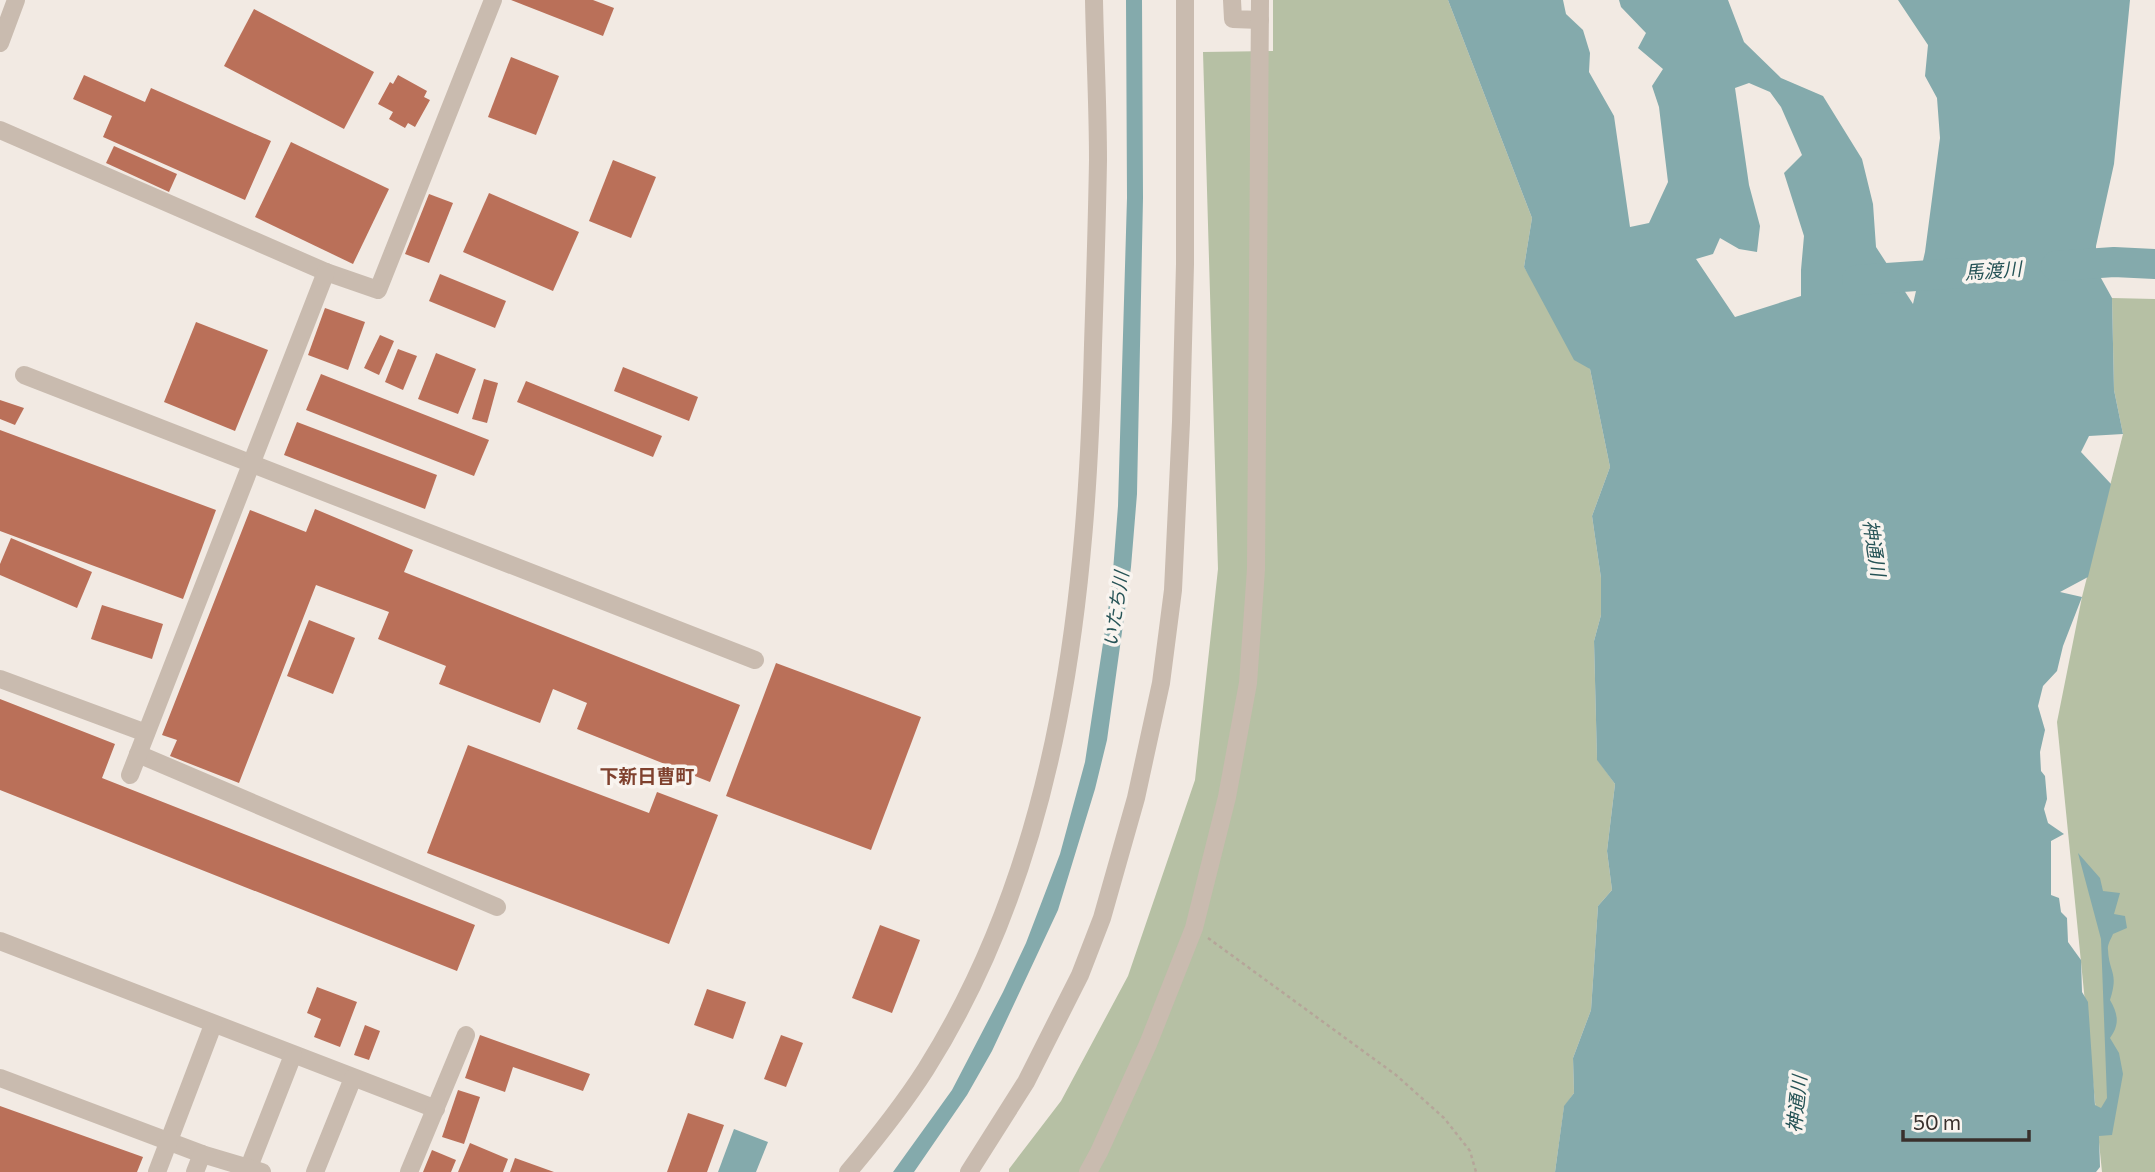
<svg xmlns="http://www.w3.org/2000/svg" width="2155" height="1172" font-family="Commissioner,'Noto Sans JP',sans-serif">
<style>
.green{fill:#b6c0a4}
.water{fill:#84aaac;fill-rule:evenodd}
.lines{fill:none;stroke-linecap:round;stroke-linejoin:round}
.river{stroke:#84aaac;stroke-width:30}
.building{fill:#ba7059}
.path{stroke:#b5a599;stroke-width:2.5;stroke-dasharray:3.5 3.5;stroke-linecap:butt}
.minor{stroke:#c9bbaf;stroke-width:18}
.labels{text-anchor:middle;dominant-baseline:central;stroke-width:7;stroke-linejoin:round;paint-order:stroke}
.water-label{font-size:19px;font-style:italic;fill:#265356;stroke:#f9f4ef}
.neighbourhood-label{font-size:19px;font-weight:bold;fill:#7f412e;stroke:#f9f4ef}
</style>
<rect width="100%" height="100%" fill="#f2eae3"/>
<!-- green -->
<g class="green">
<path d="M1273,0H1448L1532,218L1524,267L1590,369L1610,467L1592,516L1601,578V615L1594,641L1597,759L1615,784L1607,851L1612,890L1598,906L1591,1010L1573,1058L1574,1093L1564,1107L1555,1172H1009V1169L1061,1101L1128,976L1195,780L1218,569L1203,52L1273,51Z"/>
<path d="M2112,298L2155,299V1172H2102L2057,722L2082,597L2123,434L2114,390Z"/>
</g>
<!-- water -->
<g class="water">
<path d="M1126,0H1142L1143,198L1137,494L1131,567L1107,740L1095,789L1058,910L992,1051L967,1095L914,1172H893L952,1090L1003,992L1026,943L1060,854L1085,762L1112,584L1118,506L1127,198Z"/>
<path d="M1448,0H1563L1566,14L1583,30L1590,53L1589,72L1614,116L1630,227L1649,223L1668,182L1659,107L1652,86L1663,69L1638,48L1646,33L1621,7L1619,0H1728L1744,42L1781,78L1823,96L1862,159L1873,204L1876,247L1913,304L1925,252L1940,138L1937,98L1925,76L1928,45L1898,0H2130L2114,164L2096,246V269L2112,298L2114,390L2123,434L2089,436L2081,452L2111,484L2088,577L2060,592L2082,597L2063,646L2057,671L2043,686L2038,706L2045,730L2040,752L2041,771L2045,776L2047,799L2044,809L2048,823L2064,834L2051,841V895L2059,898L2061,912L2067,918L2068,942L2081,960L2082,992L2088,1002L2095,1105L2101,1108L2107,1098L2101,939L2078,853L2100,878L2103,891L2120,893L2114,914L2125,916L2127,928L2113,934C2111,939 2107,945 2108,950C2109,973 2119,972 2110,1000C2118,1014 2120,1024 2110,1038L2119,1053L2123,1074L2112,1135L2099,1136L2100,1167L2096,1172H1555L1564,1106L1574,1093L1573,1058L1591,1010L1598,906L1612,890L1607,851L1615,784L1597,760L1594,641L1601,615V578L1592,516L1610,467L1590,369L1574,360L1524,267L1532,218ZM1749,83L1770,92L1781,107L1802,155L1784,173L1804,236L1801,270V296L1735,317L1696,259L1713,254L1720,238L1739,249L1757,252L1760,226L1749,185L1735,88Z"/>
<path d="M734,1129L768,1142L756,1172H718Z"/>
</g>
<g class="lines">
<!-- river -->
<g class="river">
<path d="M2056,266L2114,262L2155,264"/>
<path d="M1857,280L1961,273"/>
</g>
</g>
<!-- building -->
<g class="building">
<path d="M511,0H593L614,8L603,36Z"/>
<path d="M254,9L374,72L344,129L224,66Z"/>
<path d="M511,57L559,76L536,135L488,117Z"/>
<path d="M84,75L145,102L151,88L271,141L245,200L103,137L112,116L73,99Z"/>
<path d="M398,75L427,91L424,97L430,100L415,127L408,123L405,128L389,119L393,112L378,104L390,82L393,84Z"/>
<path d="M291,142L389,189L353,264L255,217Z"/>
<path d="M114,146L177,174L169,192L106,163Z"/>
<path d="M613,160L656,177L631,238L589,221Z"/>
<path d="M489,193L579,232L553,291L463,252Z"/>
<path d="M429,194L453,203L429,263L405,254Z"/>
<path d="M440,274L506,301L495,328L429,301Z"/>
<path d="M325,308L365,322L348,370L308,355Z"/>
<path d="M196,322L268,350L235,431L164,402Z"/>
<path d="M380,335L394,341L379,375L364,368Z"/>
<path d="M398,349L417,356L403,390L385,382Z"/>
<path d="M436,353L476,369L458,414L418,399Z"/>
<path d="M623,367L698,397L689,421L614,391Z"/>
<path d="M321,374L489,440L474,476L306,410Z"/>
<path d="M484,379L498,383L487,423L472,419Z"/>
<path d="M526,381L662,436L653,457L517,402Z"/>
<path d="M0,400L24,408L15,425L0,419Z"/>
<path d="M297,422L437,475L425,509L284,455Z"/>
<path d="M0,430L216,510L183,599L0,531Z"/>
<path d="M315,509L413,550L404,572L740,705L710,782L577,729L587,703L553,689L540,723L439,684L446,666L378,639L389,612L316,585L239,783L170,756L177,740L162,735L250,510L306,532Z"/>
<path d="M11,538L92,572L77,608L0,575V564Z"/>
<path d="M102,605L163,624L152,659L91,639Z"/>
<path d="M309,620L355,638L333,694L287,676Z"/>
<path d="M776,663L921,717L871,850L726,796Z"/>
<path d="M0,699L115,744L102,778L475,925L457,971L0,790Z"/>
<path d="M468,745L649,813L657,792L718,815L669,944L427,853Z"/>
<path d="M880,925L920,940L892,1013L852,998Z"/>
<path d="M317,987L357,1002L340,1047L314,1037L321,1019L307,1013Z"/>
<path d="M707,989L746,1002L733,1039L694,1025Z"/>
<path d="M365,1025L380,1031L369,1060L354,1055Z"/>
<path d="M480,1035L590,1074L583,1091L513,1067L505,1092L465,1078Z"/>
<path d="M781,1035L803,1043L786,1087L764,1079Z"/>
<path d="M458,1090L480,1097L464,1144L442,1137Z"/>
<path d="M0,1106L143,1157L137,1172H0Z"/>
<path d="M688,1113L724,1125L707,1172H667Z"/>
<path d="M470,1143L508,1159L503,1172H458Z"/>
<path d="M432,1150L456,1160L451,1172H423Z"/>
<path d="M515,1158L554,1172H510Z"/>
</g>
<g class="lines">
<!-- path -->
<path class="path" d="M1208,938L1396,1075L1444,1118L1470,1151L1476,1172"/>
<!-- minor -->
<g class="minor">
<path d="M1232,0L1233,19L1260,20"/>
<path d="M0,43L16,0"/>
<path d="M0,130L326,272L378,290L493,0"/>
<path d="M24,375L755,660"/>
<path d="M0,679L146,733"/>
<path d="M138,754L497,907"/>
<path d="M130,775L326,272"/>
<path d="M0,941L436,1109"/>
<path d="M0,1078L202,1154"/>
<path d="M249,1167L293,1055"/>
<path d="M157,1172L213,1025"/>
<path d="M195,1172L202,1154L262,1172"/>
<path d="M315,1172L353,1078"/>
<path d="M409,1172L466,1035"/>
<path d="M848,1172C876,1139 903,1105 926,1069C1062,853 1087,594 1093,345C1095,284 1097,222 1098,160C1098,107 1095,53 1094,0"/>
<path d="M969,1172L1026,1082L1080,975L1102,918L1136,798L1161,683L1173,590L1181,422L1185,264V0"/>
<path d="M1088,1172L1099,1152L1148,1044L1194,928L1227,797L1248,683L1256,569L1260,0"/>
</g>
</g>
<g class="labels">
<!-- water labels -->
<g class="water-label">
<text transform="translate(1993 270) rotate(-4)">馬渡川</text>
<text transform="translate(1875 548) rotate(81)">神通川</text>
<text transform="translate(1115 609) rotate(-81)">いたち川</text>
<text transform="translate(1796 1104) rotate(-84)">神通川</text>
</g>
<!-- neighbourhood labels -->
<g class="neighbourhood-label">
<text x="647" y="775">下新日曹町</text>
</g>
</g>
<!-- scale -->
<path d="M1903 1130v10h126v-10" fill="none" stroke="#39302c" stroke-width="3.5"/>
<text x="1913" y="1130" font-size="21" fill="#39302c" stroke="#f9f4ef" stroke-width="5" paint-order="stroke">50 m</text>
</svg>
